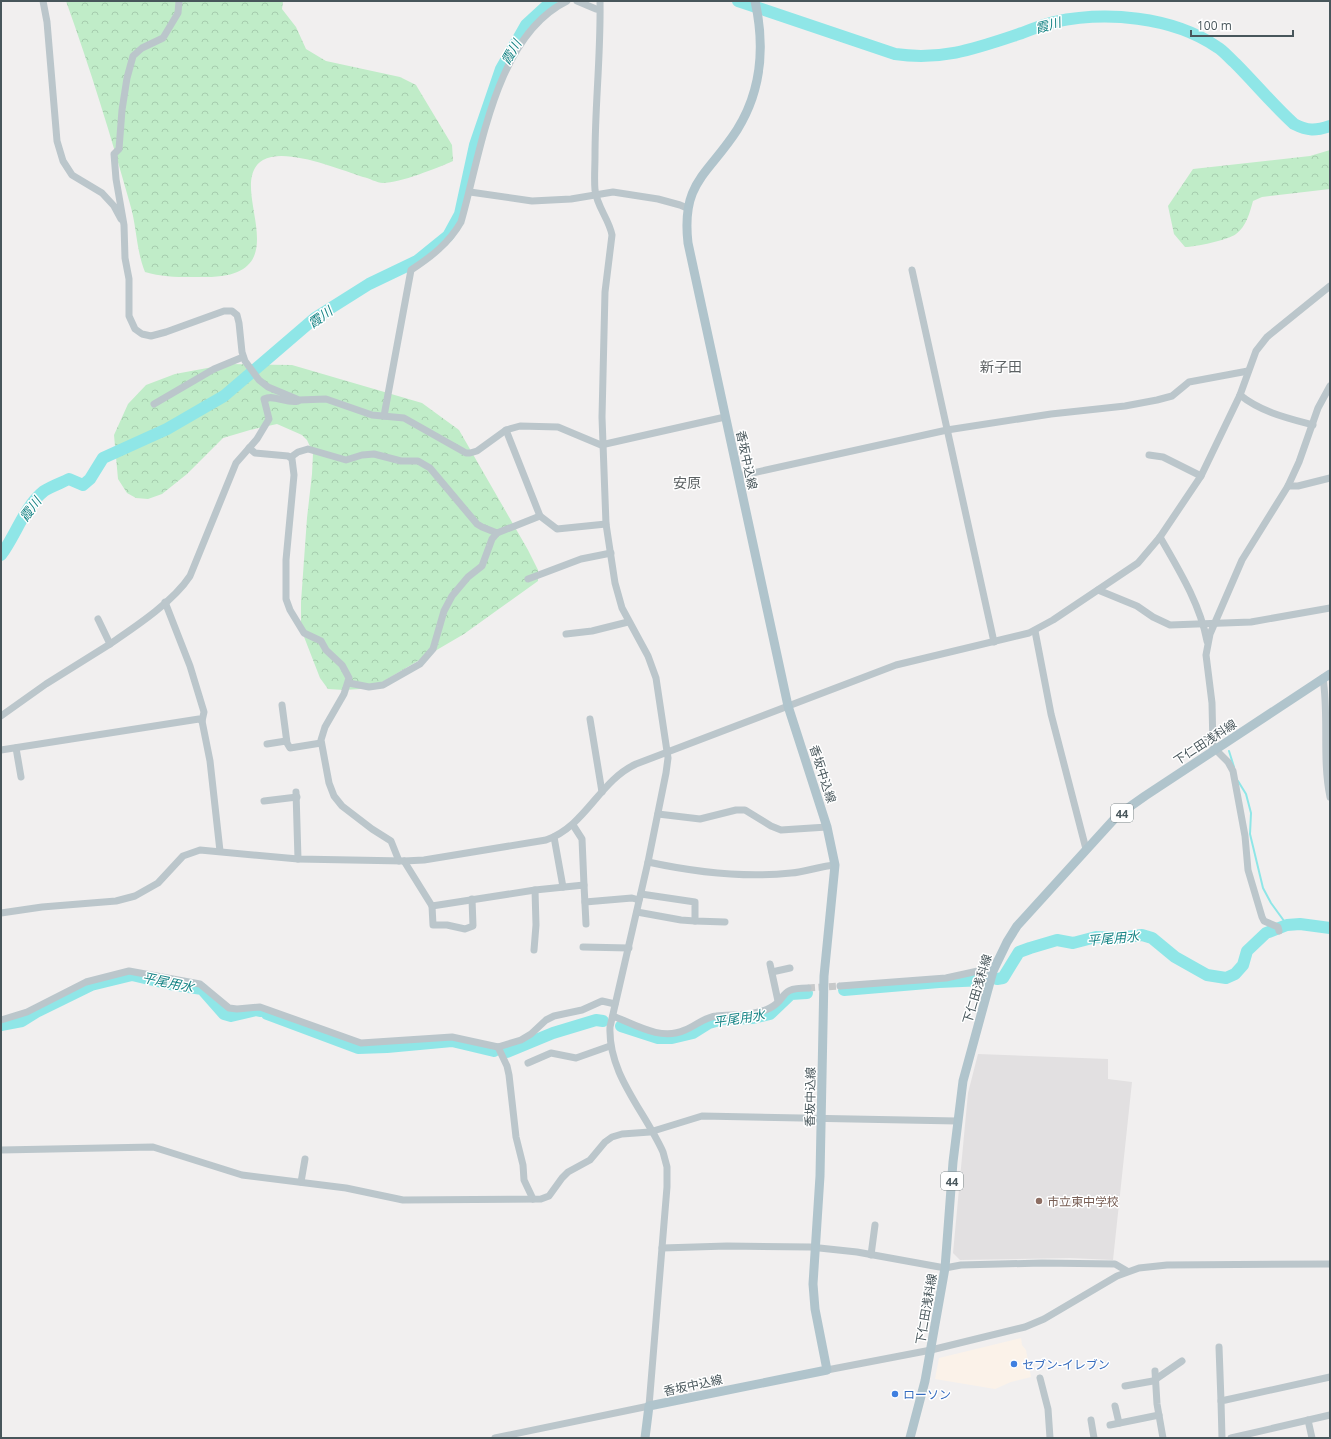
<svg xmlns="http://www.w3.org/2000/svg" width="1331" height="1439" font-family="'Open Sans','Noto Sans JP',sans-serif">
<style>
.commercial{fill:#fbf2e9}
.education{fill:#e2e0e1}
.forest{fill:url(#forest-crowns)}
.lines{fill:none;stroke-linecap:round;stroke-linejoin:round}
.stream{stroke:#8fe6e7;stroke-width:2}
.river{stroke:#8fe6e7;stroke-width:12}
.minor-tunnel{stroke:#c7c9ca;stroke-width:7;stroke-dasharray:7 3.5;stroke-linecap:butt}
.minor{stroke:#bbc6cb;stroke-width:7}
.major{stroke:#b0c4cc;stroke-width:9}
.education-dot{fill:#8d6e63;stroke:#fff;stroke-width:1.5}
.shop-dot{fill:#3f7fe0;stroke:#fff;stroke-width:1.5}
.labels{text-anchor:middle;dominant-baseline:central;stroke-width:3;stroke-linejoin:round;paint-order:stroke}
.shield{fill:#fff;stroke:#7f898c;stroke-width:1}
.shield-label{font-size:11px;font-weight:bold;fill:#48565b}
.street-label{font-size:12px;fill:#48565b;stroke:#fff}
.education-label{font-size:12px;fill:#785e54;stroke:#fff;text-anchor:start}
.shop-label{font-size:12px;fill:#366cbe;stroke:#fff;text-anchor:start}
.water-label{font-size:13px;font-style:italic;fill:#148384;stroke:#fff}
.quarter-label{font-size:14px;fill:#5c6163;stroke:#fff}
</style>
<defs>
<pattern id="forest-crowns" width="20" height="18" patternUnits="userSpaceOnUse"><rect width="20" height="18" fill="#c0ecc8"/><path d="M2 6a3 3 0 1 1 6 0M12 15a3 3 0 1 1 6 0" fill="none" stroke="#a6ccae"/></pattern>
</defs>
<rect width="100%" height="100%" fill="#f1efef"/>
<!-- commercial -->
<path class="commercial" d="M1021,1338L1022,1345L1026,1350L1031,1377L1011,1382L995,1389L935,1379L939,1358Z"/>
<!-- education -->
<path class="education" d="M978,1054L1108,1059V1079L1132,1082L1113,1260L1070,1258L960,1260L953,1253L968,1093Z"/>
<!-- forest -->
<g class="forest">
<path d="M66,1H283L282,9L296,27L306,49L326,61L400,77L416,85L452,145L453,161C437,168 400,183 383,183C377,183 369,178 363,177C339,169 285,147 263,160C223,184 304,277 206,277C185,277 165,278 145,272C136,250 137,227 130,204C111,136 90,68 66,1Z"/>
<path d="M1330,150V189L1262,197L1253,201C1250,212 1246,227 1236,234C1228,240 1195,247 1185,247L1174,234L1168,206L1193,169L1310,156Z"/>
<path d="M229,364L292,365L422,403L459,430L528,550L538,570V581L464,634L382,682L360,689L344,690L328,689L320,678L301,629V602L307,518L312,474L313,453L307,440L302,435L277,424L250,430L223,438L187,474L162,494L148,499L136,498L127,493L118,479L114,435L128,404L146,385L175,374Z"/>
</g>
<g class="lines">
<!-- stream -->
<g class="stream">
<path d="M1229,751L1234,767"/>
<path d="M1238,781L1246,794L1251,813L1250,834L1263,888L1271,903L1287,925"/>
</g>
<!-- river -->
<g class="river">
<path d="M738,1L895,54C943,61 977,48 1022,33C1032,29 1043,25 1054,22C1105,11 1172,16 1217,47C1224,51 1229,58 1235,63C1255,83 1273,105 1294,124C1308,131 1315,131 1330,126"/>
<path d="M1,555C16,535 24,507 44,491C52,486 61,483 69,479L83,485L90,479L103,458L167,429L224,396L315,318L369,284L417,261L448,236L460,214L475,145L501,69L526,25L552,1"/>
<path d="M997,979L1003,978L1019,952L1030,948L1057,940L1073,943L1096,937L1118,938L1142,935L1152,938L1175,957L1207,975L1226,978L1235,974L1243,965L1247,951L1266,933L1287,925L1300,924L1330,928"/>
<path d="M844,990L939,982L985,980"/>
<path d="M267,1014L358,1048L387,1047L452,1041L494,1051"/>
<path d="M1,1025L22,1021L38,1011L91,985L132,975L170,984L202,989L224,1014L231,1016L256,1010L261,1011"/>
<path d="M621,1026L658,1038H672L693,1033L709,1023L723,1019L753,1018L770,1014L791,994L807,993"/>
<path d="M507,1052L553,1033L596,1020L603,1021"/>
</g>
<!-- minor-tunnel -->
<path class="minor-tunnel" d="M808,988L840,986"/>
<!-- minor -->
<g class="minor">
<path d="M43,1L47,22L57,141L63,161L72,175L102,193L114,206L121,219"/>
<path d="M179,1L178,13L163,38L142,48L133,56L127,78L122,110L119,149L114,154L116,179L124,225L125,258L129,279V316L135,329L142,334L151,336L166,332L224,311H232L237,315L239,323L242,352L245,361L259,380L268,387L299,400L326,399L372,415L404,418L466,453H470L477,451L506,430L520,426L558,427L601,445L725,417"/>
<path d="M577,1L596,9"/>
<path d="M470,192L532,201L571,199L613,192L658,199L680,205L687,208"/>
<path d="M912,270L994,642"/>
<path d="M1240,395C1261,412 1287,418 1313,425"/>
<path d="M154,404L214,369L243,357"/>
<path d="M384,416L411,270C431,257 449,243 461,222C481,153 495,36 567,1"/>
<path d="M506,430L540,516L557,529L606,524"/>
<path d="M249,448L255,453L288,456L292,459L294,475L286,560V599L290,610L304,633L321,641L326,650L342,665L349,678L344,694L325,727L321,740L329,783L334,796L342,806L372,829L391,841L399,861"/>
<path d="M1149,455L1163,457L1201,476"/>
<path d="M291,457L298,452L308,449L346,460L362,455L374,454L401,461H418L430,468L477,524L482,527L497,533"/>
<path d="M739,476L947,430L1051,414L1125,406L1157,400L1172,396L1189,382L1248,371"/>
<path d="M1288,486H1298L1330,478"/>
<path d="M1160,537C1179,570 1200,604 1207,641"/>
<path d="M528,579L581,559L611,553"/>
<path d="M1098,590L1137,606L1153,617L1170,625L1251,622L1330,608"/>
<path d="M165,602L190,666L204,712L202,721L210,761L220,851"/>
<path d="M1035,631L1051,714L1086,849"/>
<path d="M566,634L592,631L628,622"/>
<path d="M110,644C135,627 173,602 190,576L236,463L257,439L269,419L264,399C274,394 287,404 298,401"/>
<path d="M1323,678C1329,717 1322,758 1330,797"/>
<path d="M349,683L369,687L383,685L420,664L433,649L444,611L452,596L468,577L482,566L492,539L497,533L540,516"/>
<path d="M282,705L287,743L290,748L321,743"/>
<path d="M1,716L46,684L110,644L98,619"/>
<path d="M590,719L602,792"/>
<path d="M267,744L286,741"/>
<path d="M16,748L21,777"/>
<path d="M1,750L199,719L202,721"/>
<path d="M296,792L298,859"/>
<path d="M264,801L297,797"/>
<path d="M658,814L700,819L736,810H745L771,826L781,830L827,827"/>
<path d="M573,825L582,839L584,885"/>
<path d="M554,837L563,887"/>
<path d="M404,861L432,906L535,890L584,885L586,924"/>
<path d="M648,862C694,872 743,878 791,873C806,872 820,866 835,865"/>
<path d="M641,894L695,902V921L725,922"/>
<path d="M585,902L632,898L639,900"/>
<path d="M432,906L433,925H447L465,929L473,926L472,899"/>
<path d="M637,912L681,920L695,921"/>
<path d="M1,913L42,907L116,901L135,896L158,883L183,856L200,850L298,859L404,861L424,860L546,840C586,826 599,781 636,764L896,665L1029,633L1053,620L1138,563L1160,537L1201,476L1240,395L1256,351L1267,337L1330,286"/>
<path d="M1279,931L1278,927L1264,921L1262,917L1248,870L1245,836L1233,771L1228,762L1213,747L1212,703L1206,655L1210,634L1242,560L1288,486L1299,462L1318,408L1330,386"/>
<path d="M583,947L629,948"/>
<path d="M534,950L536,925L535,890"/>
<path d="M770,964L778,1001"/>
<path d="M772,972L790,968"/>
<path d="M840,986L946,978L978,971H993"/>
<path d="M613,1016C636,1025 661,1041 685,1030C695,1026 705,1017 716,1016C733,1014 754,1016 770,1008C789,998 777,988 808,988"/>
<path d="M1,1020L27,1012L86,982L129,971L200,984L229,1008L237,1009L260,1007L361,1043L452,1037L498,1047L521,1040L531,1034L546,1020L554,1016L582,1010L602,1001L615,1004"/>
<path d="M498,1047L507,1066L509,1075L516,1137L523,1165L524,1180L533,1199"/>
<path d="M528,1063L551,1053L576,1058L610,1046"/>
<path d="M1,1150L153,1147L242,1175L346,1188L403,1200L541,1199L549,1196L562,1178L568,1172L590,1160L605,1142L612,1137L622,1134L650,1132L702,1116L957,1121"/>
<path d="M301,1182L305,1159"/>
<path d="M662,1248L727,1246L810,1247L857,1252L945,1268L961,1265L1042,1263L1115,1264L1127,1271"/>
<path d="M871,1255L875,1225"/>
<path d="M1219,1347L1221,1401"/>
<path d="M827,1370L931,1350L1025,1327L1044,1319L1117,1276L1139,1268L1167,1265L1330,1264"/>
<path d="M1155,1371L1157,1404L1163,1438"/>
<path d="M1040,1378L1048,1409L1050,1438"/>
<path d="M1125,1386L1153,1381L1182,1361"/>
<path d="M1115,1406L1119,1423"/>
<path d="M1091,1420L1094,1438"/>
<path d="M1308,1420L1312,1438"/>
<path d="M1110,1425L1159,1415"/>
<path d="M495,1438L649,1406L667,1187V1167L663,1152C644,1110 608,1074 610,1027L648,862L666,773L668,758L656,678L648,656L622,608L615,583L606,524L602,417L605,292L612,235C609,219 597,207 595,190C594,179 595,167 595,156C595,104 601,53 600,1"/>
<path d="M1222,1438L1221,1401L1330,1377"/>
<path d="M1231,1438L1330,1415"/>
</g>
<!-- major -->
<g class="major">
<path d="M645,1438L649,1406L827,1370L815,1309L813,1284L820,1176L824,976L835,865L827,827L788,706L688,243C681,182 708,175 737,130C762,90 765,46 755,1"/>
<path d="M910,1438L925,1381L945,1268L953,1162L963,1081L993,971L1007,942L1017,926L1107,827L1118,815L1145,796L1330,674"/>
</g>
</g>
<!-- markers -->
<circle class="education-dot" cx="1039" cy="1201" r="4"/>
<g class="shop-dot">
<circle cx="1014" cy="1364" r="4"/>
<circle cx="895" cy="1394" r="4"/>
</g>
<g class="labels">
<!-- shield labels -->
<g class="shield">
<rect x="1111" y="804" width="22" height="18" rx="3"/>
<rect x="941" y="1172" width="22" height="18" rx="3"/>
</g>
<g class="shield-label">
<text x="1122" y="813">44</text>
<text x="952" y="1181">44</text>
</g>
<!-- street labels -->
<g class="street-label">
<text transform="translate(747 460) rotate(78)">香坂中込線</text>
<text transform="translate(1205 742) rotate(-33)">下仁田浅科線</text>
<text transform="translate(823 774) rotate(72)">香坂中込線</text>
<text transform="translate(977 989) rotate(-73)">下仁田浅科線</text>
<text transform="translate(810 1097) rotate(-89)">香坂中込線</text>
<text transform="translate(926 1309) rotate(-80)">下仁田浅科線</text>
<text transform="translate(693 1385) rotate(-12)">香坂中込線</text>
</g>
<!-- education labels -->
<g class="education-label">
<text x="1047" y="1201">市立東中学校</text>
</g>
<!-- shop labels -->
<g class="shop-label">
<text x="1022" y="1364">セブン-イレブン</text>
<text x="903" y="1394">ローソン</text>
</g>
<!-- water labels -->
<g class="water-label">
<text transform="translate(1048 25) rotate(-15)">霞川</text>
<text transform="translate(511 52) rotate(-60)">霞川</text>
<text transform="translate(320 317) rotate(-36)">霞川</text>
<text transform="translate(30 509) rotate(-53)">霞川</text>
<text transform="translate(1113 938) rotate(-5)">平尾用水</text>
<text transform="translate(168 982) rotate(12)">平尾用水</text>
<text transform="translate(739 1018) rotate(-9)">平尾用水</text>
</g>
<!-- quarter labels -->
<g class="quarter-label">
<text x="1001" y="366">新子田</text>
<text x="687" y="482">安原</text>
</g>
</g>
<!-- border -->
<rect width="1331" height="1439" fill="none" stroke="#48565b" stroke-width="4"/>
<!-- scale -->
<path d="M1191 30v6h102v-6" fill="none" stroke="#48565b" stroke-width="2"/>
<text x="1197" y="30" font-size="12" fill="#48565b" stroke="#ffffff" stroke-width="3" paint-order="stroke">100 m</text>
</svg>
